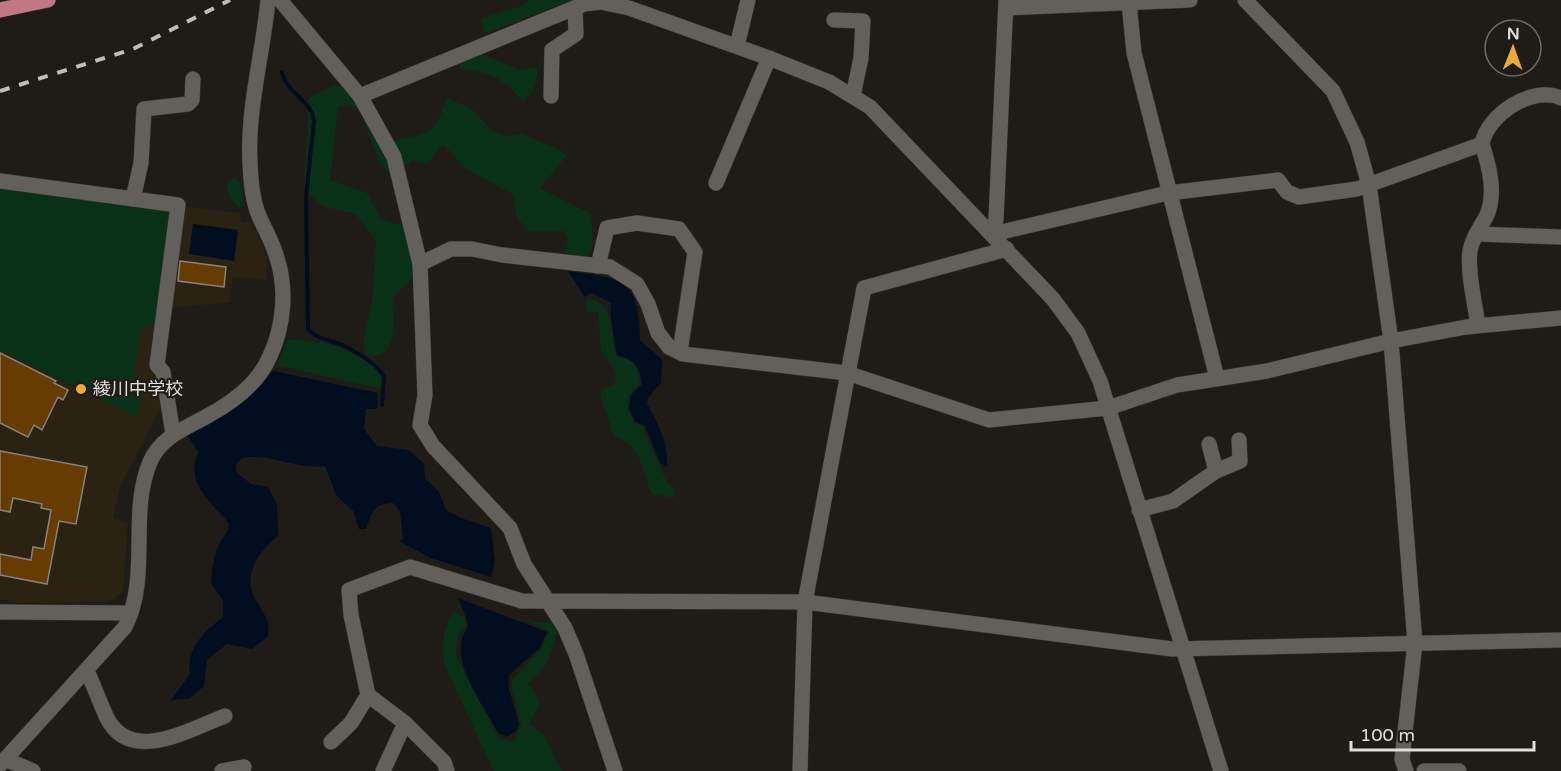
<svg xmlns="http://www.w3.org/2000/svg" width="1561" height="771" font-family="'Varela Round','Noto Sans JP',sans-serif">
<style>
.education{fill:#2a2212}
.green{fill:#093118}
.water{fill:#010e1f}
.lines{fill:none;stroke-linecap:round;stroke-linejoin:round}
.stream{stroke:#010e1f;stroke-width:4}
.building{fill:#663c02;stroke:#86827e;stroke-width:1.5}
.minor-casing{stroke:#383633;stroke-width:16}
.major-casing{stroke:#383633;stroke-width:16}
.minor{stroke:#635f5b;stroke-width:15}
.major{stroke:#c17885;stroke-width:15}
.rail{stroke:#c0bdba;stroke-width:4;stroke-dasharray:10 10;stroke-linecap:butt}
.poi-dot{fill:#eda83b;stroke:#1f1c18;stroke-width:2}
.labels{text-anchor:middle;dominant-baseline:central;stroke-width:4.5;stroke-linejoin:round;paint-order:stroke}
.poi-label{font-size:18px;fill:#e0dedb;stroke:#1f1c18;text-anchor:start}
</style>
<rect width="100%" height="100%" fill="#1f1c18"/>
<!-- education -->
<path class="education" d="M0,184L240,213L241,222H250L256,231L267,258L266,280L233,277L230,302L159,309L160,378L165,400L121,484L113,518L128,523L123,591L115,599L104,602L16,603L0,599Z"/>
<!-- green -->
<g class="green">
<path d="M529,0H572L484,34L482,18L525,5Z"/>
<path d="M483,55L519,70L539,67L533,91L523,102C501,76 493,73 460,69V64L470,57Z"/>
<path d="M333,86L346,87L386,153L390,173L380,163L359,109L347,104L338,107L330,180L367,193L380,219L406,227L413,277L392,299C395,319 399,362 366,355L363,344L372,301L376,241L356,214L325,207L304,191L309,98Z"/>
<path d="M447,98L472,109L491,130L504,136L522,134L562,151L566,156L540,188L591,214L593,245L586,259L571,258L565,253L568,237L564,231H527L516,215L514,195L465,168L443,144L427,164L412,160L404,167L402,156L392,141C432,132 433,137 447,98Z"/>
<path d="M236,178L242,186L244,206L238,207L228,195L227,182Z"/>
<path d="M0,187L170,211L155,322L140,330L133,378L144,380L137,417L0,350Z"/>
<path d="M592,299C616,308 610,335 616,356L629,360L638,368L640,384L629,394L628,409L634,423L644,427L645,436L667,482L675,490L674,498L652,494C642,471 642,444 614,436L601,397L602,389L614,385L616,372L601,350L598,312L587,311L586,301Z"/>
<path d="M287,339C299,340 312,341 325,343C341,346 391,368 381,389L277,365Z"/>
<path d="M455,613L465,617L466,626L459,633L456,655L498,739L515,741L521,723L511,682L542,648L549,631L527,621L551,623L557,631L546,665L528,684L540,702L529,724L544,735L561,771H494L444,664C442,649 442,623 455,613Z"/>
</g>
<!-- water -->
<g class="water">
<path d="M193,224L238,230L234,261L189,254Z"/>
<path d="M568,271C624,279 639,278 640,340L662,359L661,383L648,398L647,404C658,422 669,445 667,467L660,463L645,426L636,422L629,409L631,395L642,384C639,367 635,360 617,355C615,344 609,312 611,303L591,293L585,297Z"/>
<path d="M273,371L378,393L377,409H366L364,429L377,446L409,450L424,464L425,478L439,492L446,510L461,518L491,528L495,561L491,577L431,558L400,542L403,538L400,511L393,503C373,504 372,512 366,529H359L353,511L336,495L325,466C295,470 272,453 242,458L236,465V472L251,484L268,487L277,504L278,536C263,548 247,567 251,588C255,607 271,613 268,636L252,649L227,644L207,660L204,686L189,699L171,700L190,674C186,650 204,630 223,618V601L211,583C212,571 213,556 219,545C223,536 228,534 229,524C211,501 185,485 198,452L187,434L246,399Z"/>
<path d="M458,598L547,632L540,648L510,674L508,685L519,724L517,730L507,737L498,733C483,702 445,659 468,627C467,616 462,609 458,598Z"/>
</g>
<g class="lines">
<!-- stream -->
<path class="stream" d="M282,72C286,93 311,99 314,121L306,196L308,329C316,339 331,340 342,345C357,352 375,363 384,376L382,405"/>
</g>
<!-- building -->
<g class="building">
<path d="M180,261L226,267L224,287L178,281Z"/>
<path d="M0,353L56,381L54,383L68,390L63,400L58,397L42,430L34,425L28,437L0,423Z"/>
<path d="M0,451L87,467L76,524L59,521L47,584L0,575V554L31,560L33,547L44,549L51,510L41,508L42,504L13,498L10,512L0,510Z"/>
</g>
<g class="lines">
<!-- minor casing -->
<g class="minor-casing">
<g id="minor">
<path d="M280,0L360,96L394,157L420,264L425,395L420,425L433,446L510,528L524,564L565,628L576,654L615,771"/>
<path d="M1006,0L996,219L993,234L1168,193L1278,180L1287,192L1299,197L1357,189L1482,144C1487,115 1532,85 1561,98"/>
<path d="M1245,0L1333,91L1357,142L1369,185L1391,341L1415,643L1402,759L1406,771"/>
<path d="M1129,3L1134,53L1217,378"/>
<path d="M1006,8L1190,0"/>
<path d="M834,20L863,21L861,58L853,96"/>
<path d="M737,46L748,0"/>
<path d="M360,96L584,4L601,2L629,8L769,58L829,82L870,107L1053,299L1078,333L1100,381L1221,771"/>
<path d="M551,96L552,50L576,34L575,8"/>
<path d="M0,181L178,205L157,365L163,372L173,434"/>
<path d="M716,183L769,58"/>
<path d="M133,199L141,163L144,109L188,104L192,100L193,79"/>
<path d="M1476,234L1561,237"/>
<path d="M420,264L451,249H472L502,255L610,267L637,284L648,304L658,333L669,347L683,354L847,373L989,420L1108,408L1177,385L1267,371L1391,341L1466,327L1561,318"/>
<path d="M598,266L607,228L637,223L679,229L695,252L680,352"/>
<path d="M1478,325C1475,304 1467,271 1470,251C1472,238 1480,228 1486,217C1497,194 1489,166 1482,144"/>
<path d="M1209,444L1216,471"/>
<path d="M1139,510L1173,501L1216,471L1240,461L1239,440"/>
<path d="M0,612L131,613"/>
<path d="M87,671C94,686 100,703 107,718C131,765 190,729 225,716"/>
<path d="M331,742L351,723L368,695"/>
<path d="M5,759L33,771"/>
<path d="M0,765L125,627C151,575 128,515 150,462C161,436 187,428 209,415C233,402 259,382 270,356C284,326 287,289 277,258C273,243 265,230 259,216C252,199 251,181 250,163C247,109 263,54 268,0"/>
<path d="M222,771L244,767"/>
<path d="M383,771L405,723"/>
<path d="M447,771L444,762L405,723L368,695L351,615L349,590L410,567L522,601L805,602L1172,649L1561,640"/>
<path d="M800,771L805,602L864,288L1007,249"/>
<path d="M1424,771H1459"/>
</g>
</g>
<!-- major casing -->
<g class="major-casing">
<path id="major" d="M0,10L48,0"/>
</g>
<!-- minor -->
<use href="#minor" class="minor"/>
<!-- major -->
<use href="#major" class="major"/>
<!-- rail -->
<path class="rail" d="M0,91L133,49L230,0"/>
</g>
<!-- markers -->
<circle class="poi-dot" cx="81" cy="389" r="6"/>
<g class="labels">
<!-- poi labels -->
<g class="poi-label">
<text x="93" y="389">綾川中学校</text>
</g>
</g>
<!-- north arrow -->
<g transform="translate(1513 48) rotate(1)"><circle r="28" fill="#1f1c18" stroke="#6c6a66" stroke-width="1.5"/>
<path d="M0-4.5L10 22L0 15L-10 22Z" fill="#eda83b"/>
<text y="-9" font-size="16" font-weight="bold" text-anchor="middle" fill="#e0dedb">N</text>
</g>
<!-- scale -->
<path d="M1351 741v9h183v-9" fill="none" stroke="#e0dedb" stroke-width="3"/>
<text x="1360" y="741" font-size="18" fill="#e0dedb" stroke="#1f1c18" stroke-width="4.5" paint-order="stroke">100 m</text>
</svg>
